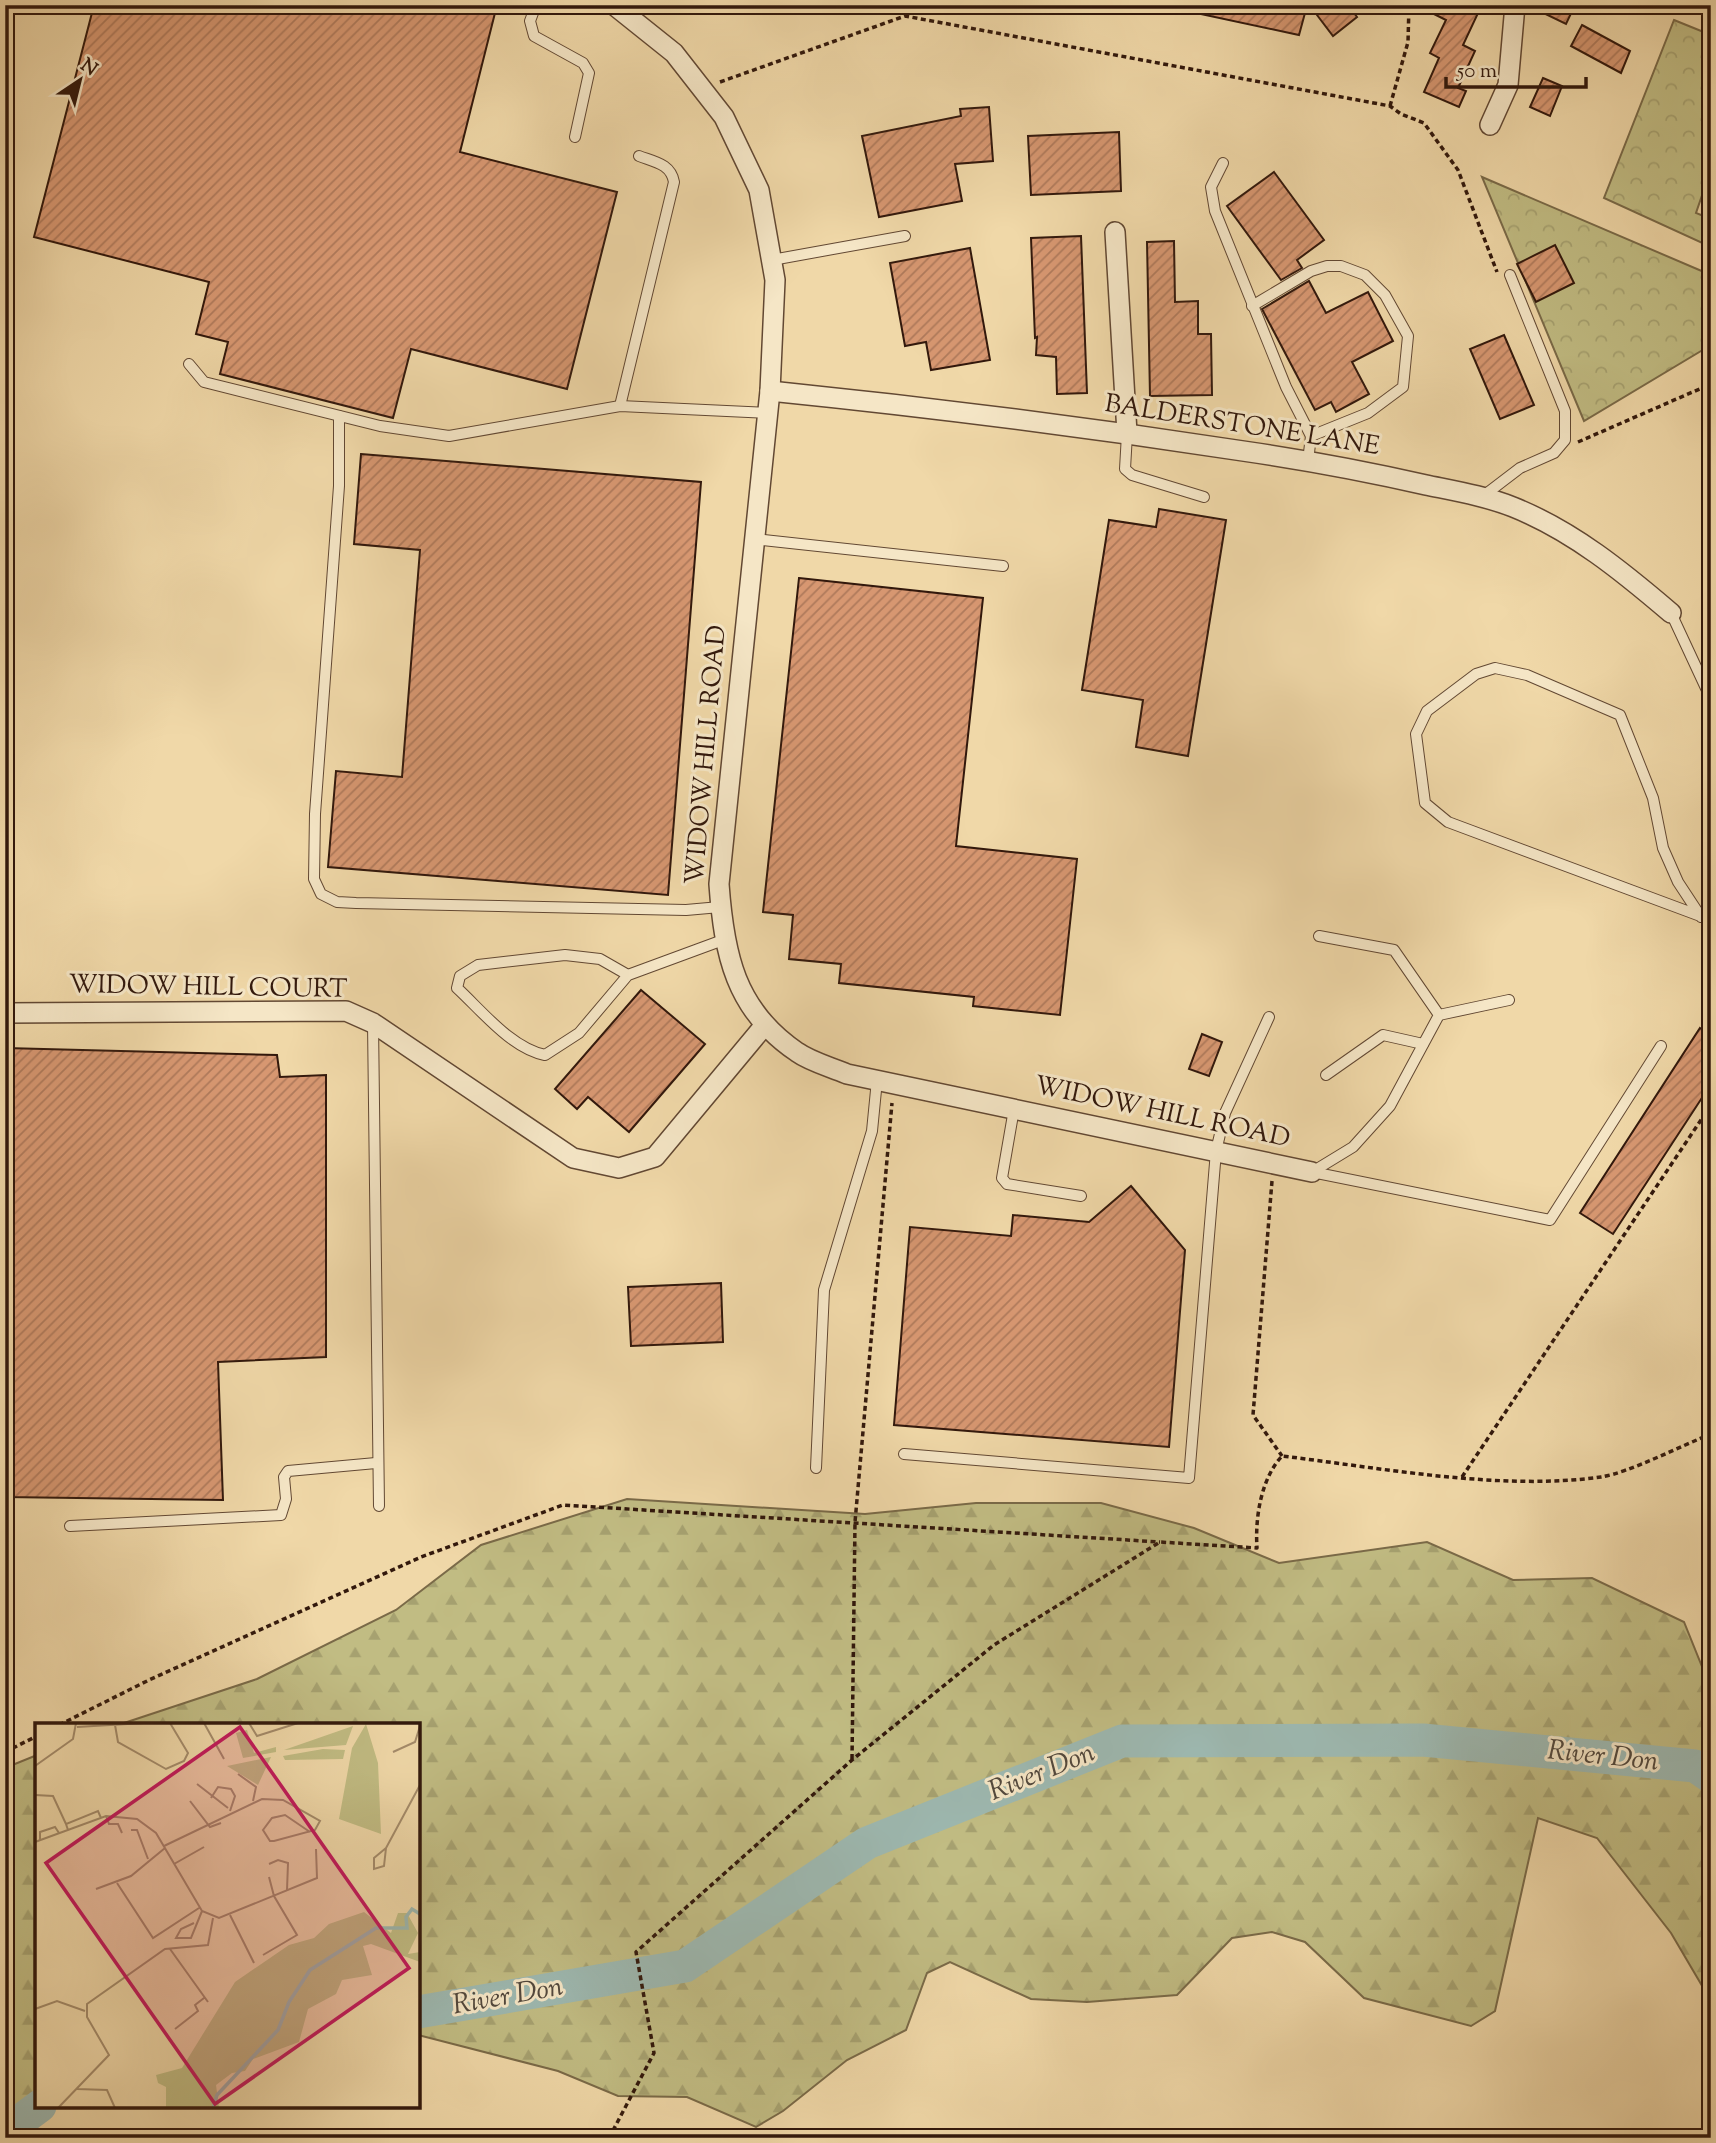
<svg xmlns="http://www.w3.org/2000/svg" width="1716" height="2143" font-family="'Sorts Mill Goudy',serif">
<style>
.forest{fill:url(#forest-firs);stroke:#7a6a48;stroke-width:2}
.park{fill:url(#park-crowns);stroke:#7a6a48;stroke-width:2}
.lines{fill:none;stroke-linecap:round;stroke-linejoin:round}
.river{stroke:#9db8b0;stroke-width:33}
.building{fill:url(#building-hatch);stroke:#32180c;stroke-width:2}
.lane-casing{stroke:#624833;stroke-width:12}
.street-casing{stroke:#624833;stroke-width:22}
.path{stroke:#32180c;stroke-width:3.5;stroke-dasharray:5 3.5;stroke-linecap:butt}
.lane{stroke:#f5e6c6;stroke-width:10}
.street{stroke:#f5e6c6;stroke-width:19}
.labels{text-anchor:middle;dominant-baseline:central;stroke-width:6;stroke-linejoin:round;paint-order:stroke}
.street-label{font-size:26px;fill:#32180c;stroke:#f5e6c6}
.water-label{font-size:28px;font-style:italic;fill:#52483d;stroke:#f5e6c6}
.inset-river{fill:none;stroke:#9db8b0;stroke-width:3.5}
.inset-road{fill:none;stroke:#a48b6a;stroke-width:2}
.view{fill:#c2185b;fill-opacity:0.15;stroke:#c2185b;stroke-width:3.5}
.inset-edge{fill:none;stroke:#32180c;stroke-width:3.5}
</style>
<defs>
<pattern id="forest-firs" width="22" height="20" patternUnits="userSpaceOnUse" patternTransform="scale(1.75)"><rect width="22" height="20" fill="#c1bc83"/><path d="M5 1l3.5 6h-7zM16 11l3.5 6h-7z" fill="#a6a170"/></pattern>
<pattern id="park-crowns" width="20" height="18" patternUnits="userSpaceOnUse" patternTransform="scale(1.75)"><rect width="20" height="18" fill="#c1bc83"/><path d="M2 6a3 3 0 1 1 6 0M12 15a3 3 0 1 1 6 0" fill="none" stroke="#a6a170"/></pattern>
<pattern id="building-hatch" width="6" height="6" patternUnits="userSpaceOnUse" patternTransform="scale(1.75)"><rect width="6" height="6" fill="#d79771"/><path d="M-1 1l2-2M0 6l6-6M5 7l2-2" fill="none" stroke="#af7a5b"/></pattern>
</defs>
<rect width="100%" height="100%" fill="#f0d8a8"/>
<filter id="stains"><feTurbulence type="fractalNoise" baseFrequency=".00286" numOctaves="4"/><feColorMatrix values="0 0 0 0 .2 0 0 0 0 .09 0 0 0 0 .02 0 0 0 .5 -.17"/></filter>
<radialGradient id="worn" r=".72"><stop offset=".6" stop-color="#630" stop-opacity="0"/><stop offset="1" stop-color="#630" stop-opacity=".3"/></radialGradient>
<!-- forest -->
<g class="forest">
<path d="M627,1499L865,1514L976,1503H1101L1194,1528L1279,1563L1427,1542L1513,1580L1592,1578L1684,1622L1711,1689V2001L1671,1933L1597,1838L1538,1818L1495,2011L1471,2026L1364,1998L1305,1942L1272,1932L1232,1938L1177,1995L1087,2002L1031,1999L950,1962L927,1973L906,2030L847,2060L783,2111L756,2127L687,2097L618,2096L558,2071L418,2035V1725H118L257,1679L396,1610L481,1545Z"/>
<path d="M37,1755V2106L28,2138H5V1768Z"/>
</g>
<!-- park -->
<g class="park">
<path d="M1674,20L1711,35V169L1696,213L1711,219V247L1604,198Z"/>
<path d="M1482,177L1711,275V345L1584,421Z"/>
</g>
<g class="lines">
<!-- river -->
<g class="river">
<path d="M418,2012L685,1966L867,1843L1122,1741L1423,1740L1695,1766L1711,1777"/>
<path d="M5,2132L40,2106"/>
</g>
</g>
<!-- building -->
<g class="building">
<path d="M94,5H497L460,152L617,192L567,389L411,349L393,418L220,374L228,342L196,334L209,282L34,237Z"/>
<path d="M1197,5H1276L1305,13L1299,35L1196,13Z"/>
<path d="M1330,5H1348L1357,17L1333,36L1317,15Z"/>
<path d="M1416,5H1468L1479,11L1463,45L1475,51L1458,88L1466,91L1459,107L1424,92L1439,58L1430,53L1446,20Z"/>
<path d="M1527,5H1575L1566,24Z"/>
<path d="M1582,25L1630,51L1621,73L1571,46Z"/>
<path d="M1543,78L1562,86L1550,116L1530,107Z"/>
<path d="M989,107L993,161L955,164L962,201L879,217L862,136L961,116L960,109Z"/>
<path d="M1119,132L1121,191L1031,195L1028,136Z"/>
<path d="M1274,172L1324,240L1297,260L1302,268L1281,280L1227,206Z"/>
<path d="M1081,236L1087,393L1057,394L1056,357L1036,355L1037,337L1035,338L1031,238Z"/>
<path d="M1174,241L1175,302L1198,301V334H1211L1212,395L1150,396L1147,242Z"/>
<path d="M1555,245L1574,283L1536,302L1517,264Z"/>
<path d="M970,248L990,360L931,370L926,342L905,346L890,263Z"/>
<path d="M1309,281L1326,313L1368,292L1393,341L1352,362L1369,394L1336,412L1331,402L1315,410L1262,309Z"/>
<path d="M1504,335L1534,405L1500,419L1470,349Z"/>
<path d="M361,454L701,482L668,895L328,867L336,771L402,777L420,550L354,544Z"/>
<path d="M1159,509L1226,520L1188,756L1136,747L1143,700L1082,690L1109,520L1156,527Z"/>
<path d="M799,578L983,598L956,846L1077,859L1060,1015L973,1006L974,997L839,983L841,964L789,959L793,915L763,912Z"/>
<path d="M641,990L705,1044L629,1132L588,1097L577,1109L555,1089Z"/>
<path d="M1700,1028L1711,1035V1084L1613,1234L1580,1213Z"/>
<path d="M1202,1034L1222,1042L1209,1076L1189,1069Z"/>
<path d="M5,1048L277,1055L280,1077L326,1075V1357L218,1362L223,1500L5,1497Z"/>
<path d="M1131,1186L1185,1250L1169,1447L894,1425L910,1227L1011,1236L1013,1215L1089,1222Z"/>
<path d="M721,1283L723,1342L631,1346L628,1287Z"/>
</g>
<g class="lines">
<!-- lane casing -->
<g class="lane-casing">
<g id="lane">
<path d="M536,5L530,21L534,36L583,63L589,73L575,137"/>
<path d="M1223,163L1211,187L1215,211L1286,387L1311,436"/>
<path d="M772,260L905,236"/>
<path d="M1252,306L1311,271L1327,266H1341L1365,275L1385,295L1408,336L1403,387L1368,413L1311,436L1308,461"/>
<path d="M189,364L204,382L380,426L449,436L620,406L767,413"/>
<path d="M620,406L674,182C671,164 655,162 639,156"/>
<path d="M339,416V486L315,814L314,879L321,894L337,902L356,903L686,910L720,907"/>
<path d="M1127,434L1125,469L1132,475L1204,497"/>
<path d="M1482,497L1520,468L1554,453L1565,440V411L1510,275"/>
<path d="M754,539L1003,566"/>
<path d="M1671,613L1711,699"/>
<path d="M1701,917L1678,882L1663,848L1653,798L1620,715L1527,675L1495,668L1476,674L1427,711L1416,734L1425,803L1448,822L1711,920"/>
<path d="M628,975L600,959L565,955L478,965L460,976L457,988C482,1011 511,1048 545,1055L579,1033L628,975L723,940"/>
<path d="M1439,1015L1509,1000"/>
<path d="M373,1023L379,1506"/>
<path d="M1326,1075L1383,1035L1423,1044"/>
<path d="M1014,1109L1002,1178L1007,1184L1081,1196"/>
<path d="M1312,1172L1550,1220L1661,1046"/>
<path d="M1312,1172L1353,1147L1390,1106L1439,1015L1394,950L1319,936"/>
<path d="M904,1454L1189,1478L1216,1151L1225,1113L1269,1017"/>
<path d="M816,1468L824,1290L872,1131L877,1080"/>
<path d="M70,1526L281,1515L286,1499L284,1477L288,1471L376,1463"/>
</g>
</g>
<!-- street casing -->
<g class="street-casing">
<g id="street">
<path d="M614,5L674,53L724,117L759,190L775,280L770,391L719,884C724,954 735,1010 797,1052C811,1062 831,1067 847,1074L1312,1172"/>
<path d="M1490,125L1508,85L1515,5"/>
<path d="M1115,232L1127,433"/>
<path d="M770,391C928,407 1086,427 1243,451C1305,460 1365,471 1426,485C1455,491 1485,496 1513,507C1573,531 1623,572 1671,613"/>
<path d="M5,1013L346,1011L373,1023L573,1158L619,1168L655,1157L764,1026"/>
</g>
</g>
<!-- path -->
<g class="path">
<path d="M720,82L905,16L1390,106L1401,114L1424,123L1458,170L1497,272"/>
<path d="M1390,106L1408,42L1409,5"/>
<path d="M1578,442L1711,384"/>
<path d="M1272,1181L1253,1415L1282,1456"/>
<path d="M1462,1477L1711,1105"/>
<path d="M59,1725L149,1680L421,1557L563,1505L1160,1542"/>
<path d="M5,1752L37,1736"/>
<path d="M852,1759L855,1522L892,1103"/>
<path d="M609,2138L654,2053L636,1952L852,1760L994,1645L1160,1542L1257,1548C1255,1517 1261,1479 1282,1456C1382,1468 1501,1491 1601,1477C1628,1473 1683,1445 1711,1434"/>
</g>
<!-- lane -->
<use href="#lane" class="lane"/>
<!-- street -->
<use href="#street" class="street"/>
</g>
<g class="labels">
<!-- street labels -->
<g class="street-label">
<text transform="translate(1242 426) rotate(9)">BALDERSTONE LANE</text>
<text transform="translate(707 755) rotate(-85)">WIDOW HILL ROAD</text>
<text transform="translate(208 988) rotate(1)">WIDOW HILL COURT</text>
<text transform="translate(1162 1113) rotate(12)">WIDOW HILL ROAD</text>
</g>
<!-- water labels -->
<g class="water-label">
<text transform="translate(1603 1757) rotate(6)">River Don</text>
<text transform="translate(1042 1773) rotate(-22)">River Don</text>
<text transform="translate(508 1997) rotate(-10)">River Don</text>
</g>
</g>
<!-- overview -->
<g transform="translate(35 1723)">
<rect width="385" height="385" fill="#f0d8a8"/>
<path d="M329,189L356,210L363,190H372L383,210L373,231L385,229V239L336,221L328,223L337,252L307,257L301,271L273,286L264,319L218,336L210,348L197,350L181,362L184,385H131V364L123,360L121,352L147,345L200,259L254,222L279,215L294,201Z" fill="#c1bc83"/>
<path d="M331,1L343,40L346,111L304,96L317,25ZM318,3L311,22L249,27ZM212,7L219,30L241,24V29L208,35L201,10ZM288,26L310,27L308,36L250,37L248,33ZM236,34L223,62L192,43Z" fill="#c1bc83"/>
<path class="inset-river" d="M178,385L182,372L243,307L254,279L275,247L341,205H372L371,194L377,186L385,191"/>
<path class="inset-road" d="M169,0L189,36M214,0L222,13L263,0M80,2L83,19L131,46L149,38L153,30L135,0M42,4L109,0M358,29L380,19L385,3M0,43L38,16L41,0M203,51L221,64L218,78M162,61L193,85M0,72L18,73L31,101M176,75L183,64L196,66L200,73L195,88M155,78L175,104L186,100M71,93L74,101H83L87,110M33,107L31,101L63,88L66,95M96,107H102L113,136M5,117V109L20,104L24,110M0,119L71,93L102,96L121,110L167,188L184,195L282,155L281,126M129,123L227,76L248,77L285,98L280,107L239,118H235L228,107L237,95L250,92L275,109M351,125L339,135V146L349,143L351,125L385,62M139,141L169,124M234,141L243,137L253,140L252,167M82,160L118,215L164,185M61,166L96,153L130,125M195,192L219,240M159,200L146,206L141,215H156L167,188M135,226L173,279M228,232L262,212L239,173L234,154M0,286L22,278L50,288M140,306L163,288L160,282L169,275M42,366L72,367L80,385M23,385L74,332L52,294V281L130,226L173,222L178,195"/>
<path class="view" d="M205,4L374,245L180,381L11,140Z"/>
<rect width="385" height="385" class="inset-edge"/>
</g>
<!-- margin -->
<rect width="1716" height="2143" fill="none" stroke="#f0d8a8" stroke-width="28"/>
<rect x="7" y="7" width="1702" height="2129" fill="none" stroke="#32180c" stroke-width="3.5"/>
<rect x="14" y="14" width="1688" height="2115" fill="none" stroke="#32180c" stroke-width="2"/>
<!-- north arrow -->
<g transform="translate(80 80) rotate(35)" stroke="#f5e6c6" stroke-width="5" paint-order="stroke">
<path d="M0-5L12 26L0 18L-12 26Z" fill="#32180c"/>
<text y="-10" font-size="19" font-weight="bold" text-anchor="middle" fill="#32180c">N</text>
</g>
<!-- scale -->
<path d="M1446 77v10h140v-10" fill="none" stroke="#32180c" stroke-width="3.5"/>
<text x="1457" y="77" font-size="21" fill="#32180c" stroke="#f5e6c6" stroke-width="5" paint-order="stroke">50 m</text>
<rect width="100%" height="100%" filter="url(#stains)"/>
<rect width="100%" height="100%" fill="url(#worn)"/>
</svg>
